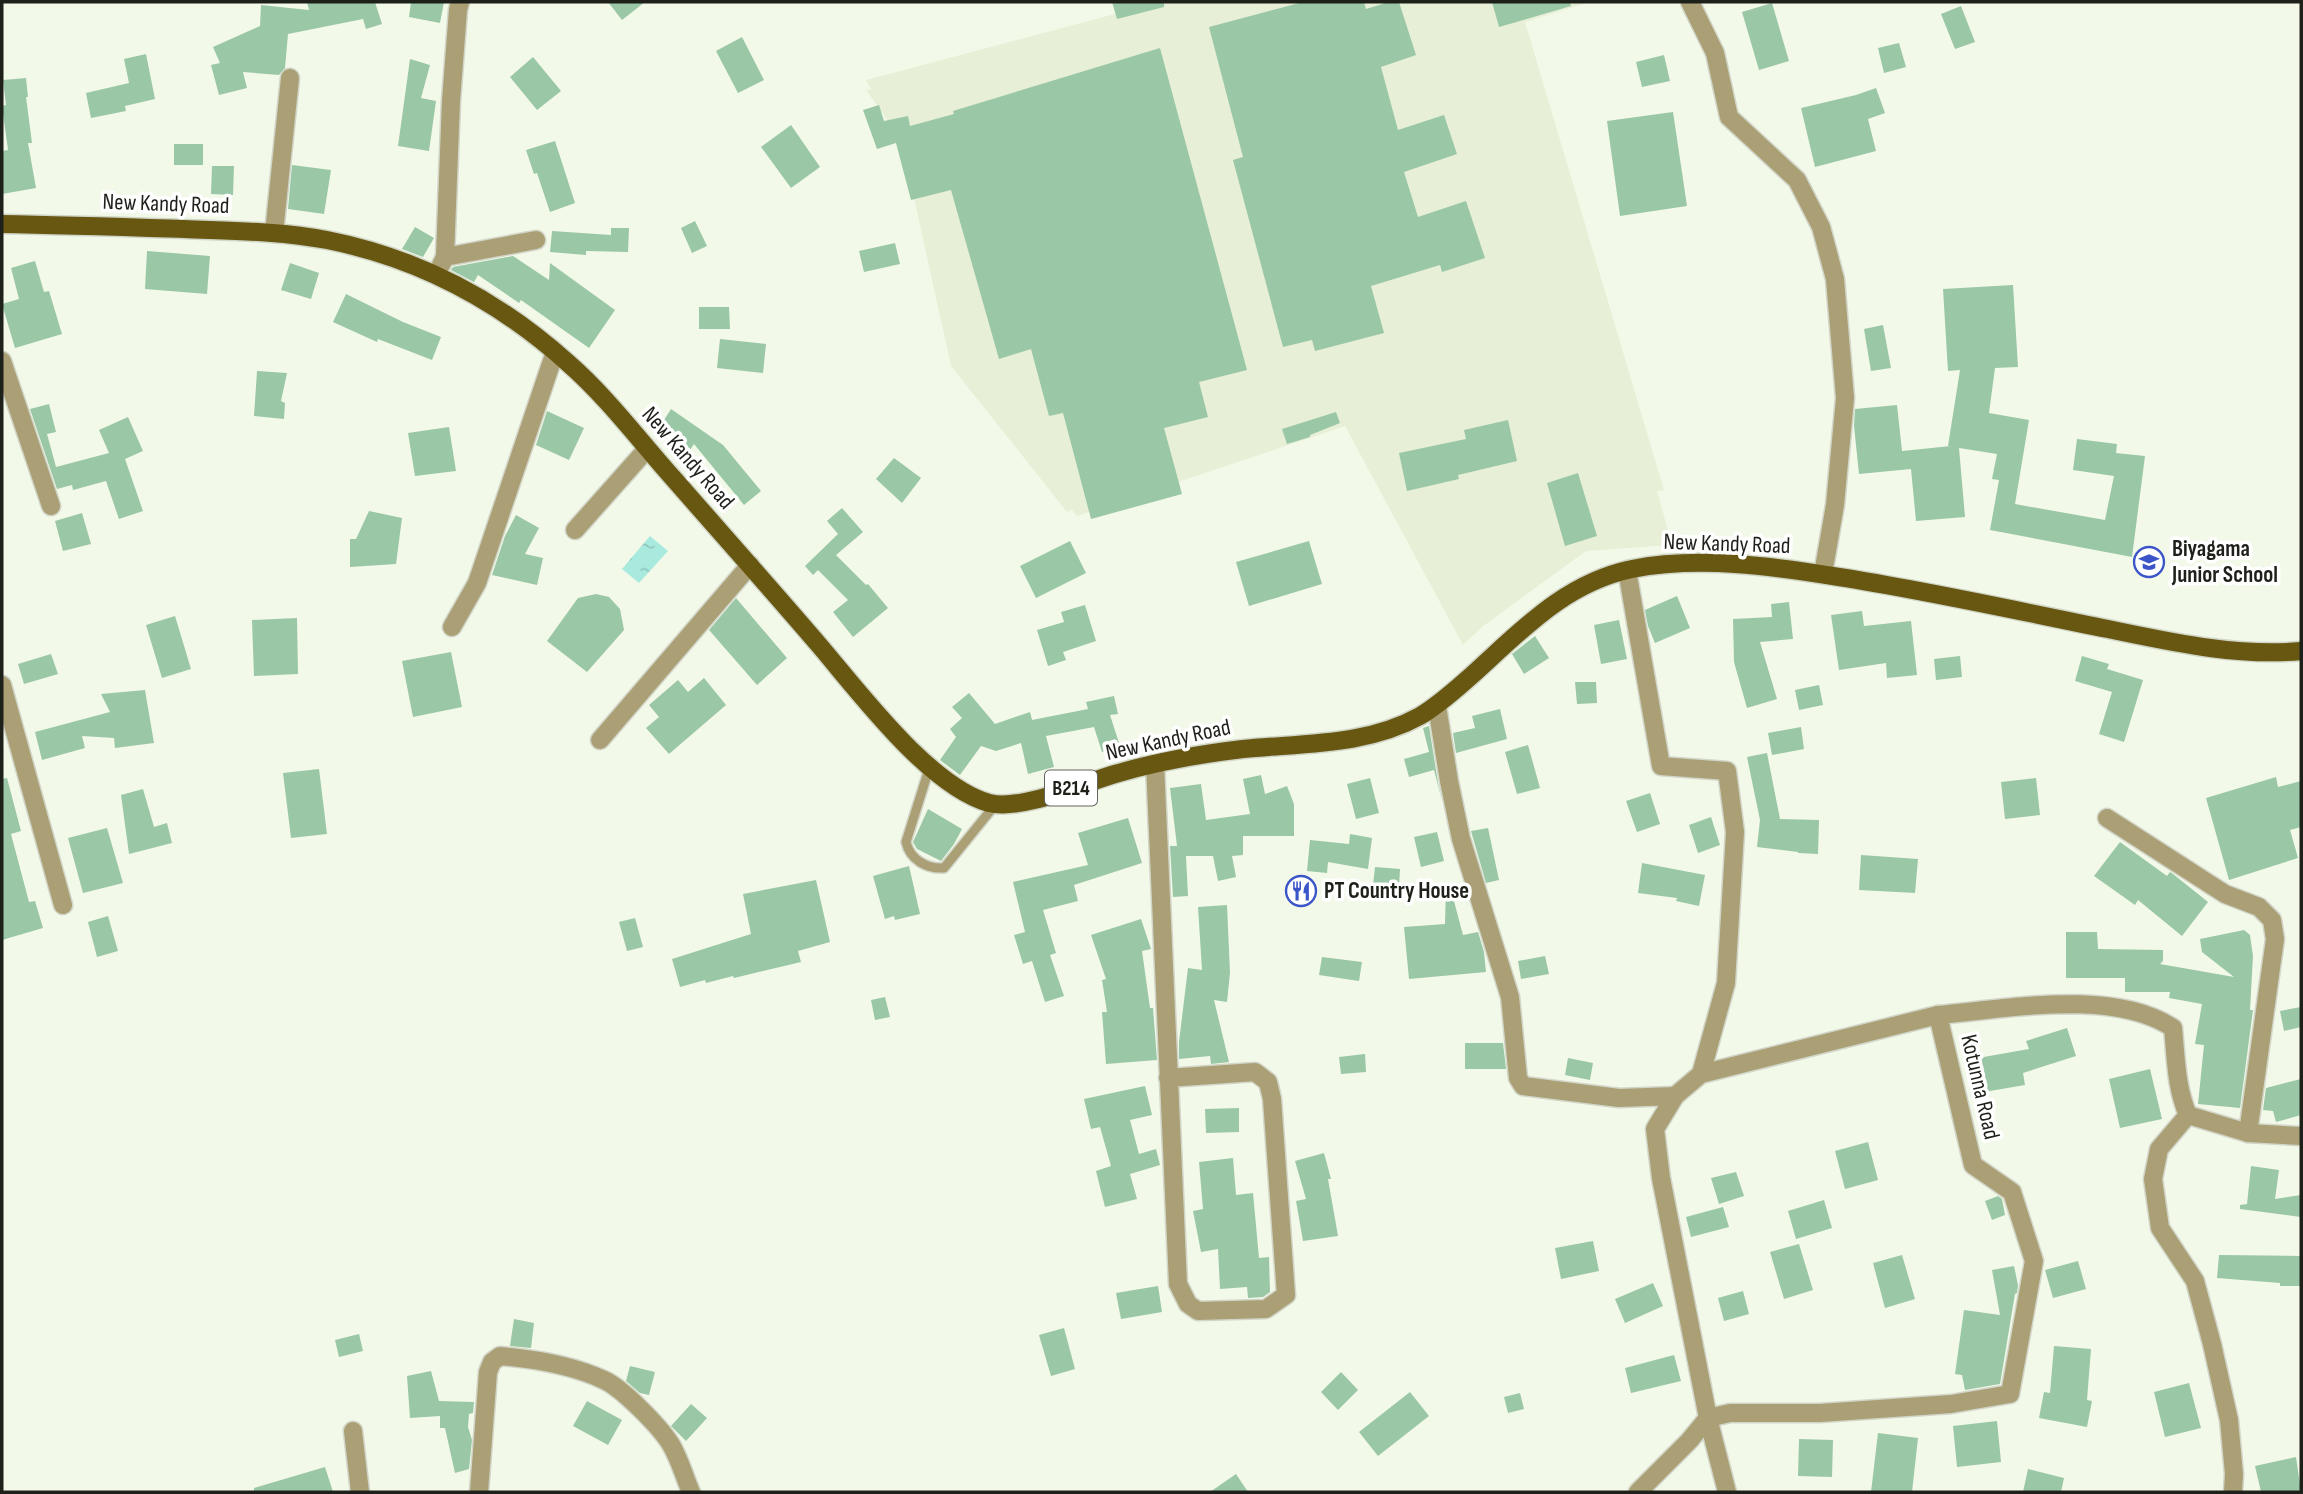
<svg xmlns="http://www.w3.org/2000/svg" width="2303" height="1494" font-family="'Sofia Sans Condensed',sans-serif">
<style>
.built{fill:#e7efd7}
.water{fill:url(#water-ripples)}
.building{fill:#9ac7a5}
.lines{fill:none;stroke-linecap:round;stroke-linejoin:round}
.lane-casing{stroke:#d1d6c8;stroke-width:12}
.street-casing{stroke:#d1d6c8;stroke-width:21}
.primary-casing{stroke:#d1d6c8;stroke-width:21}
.lane{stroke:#ab9f76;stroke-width:9}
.street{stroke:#ab9f76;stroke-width:18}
.primary{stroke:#685711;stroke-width:18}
.labels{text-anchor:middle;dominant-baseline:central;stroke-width:7;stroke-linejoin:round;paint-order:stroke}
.shield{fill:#fff;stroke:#62635f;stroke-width:2}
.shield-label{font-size:21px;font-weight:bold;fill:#1e201a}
.street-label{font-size:23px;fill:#1e201a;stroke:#fff}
.poi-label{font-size:23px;font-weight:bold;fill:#1e201a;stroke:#fff;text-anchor:start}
</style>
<defs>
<pattern id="water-ripples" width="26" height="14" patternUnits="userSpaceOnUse" patternTransform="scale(1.75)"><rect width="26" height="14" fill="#a9eade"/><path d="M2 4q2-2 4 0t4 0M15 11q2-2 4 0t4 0" fill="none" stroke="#91c8be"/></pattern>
</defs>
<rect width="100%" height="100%" fill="#f3f9e9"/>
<!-- built -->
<path class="built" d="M1160,2H1590L1525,22L1664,490L1657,491L1672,545L1586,551L1482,627L1463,645L1345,426L1077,516L1072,510L1067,512L951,366L901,139L866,90L871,89L866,80Z"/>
<!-- water -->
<path class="water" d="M650,536L668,551L639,583L622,569Z"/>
<!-- building -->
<g class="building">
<path d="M307,2H375L382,24L366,29L363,19L288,34L285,68L279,75L243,72L247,88L219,95L211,65L220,63L213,47L260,26L261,5L309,10Z"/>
<path d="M411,2H444L440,23L409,17Z"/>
<path d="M608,2H645L622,20Z"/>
<path d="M1112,2H1164V7L1117,19Z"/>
<path d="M1303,2H1364L1366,9L1389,2H1399L1416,55L1381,67L1398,130L1444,115L1457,154L1404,172L1418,217L1466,201L1485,258L1442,272L1440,265L1371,286L1384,333L1315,351L1312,340L1283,347L1233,160L1243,157L1209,27Z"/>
<path d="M1492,2H1570L1571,6L1499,27Z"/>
<path d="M1772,3L1789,61L1759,70L1742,12Z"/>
<path d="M1961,6L1975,42L1955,49L1941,14Z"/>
<path d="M742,37L764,80L738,93L716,51Z"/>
<path d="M1899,43L1906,67L1884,73L1878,48Z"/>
<path d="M1160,48L1247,370L1199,382L1208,417L1164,428L1182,494L1091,519L1063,413L1049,416L1031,349L999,359L951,190L911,200L896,143L877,149L863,110L879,105L884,121L908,116L910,126L954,114L953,111Z"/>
<path d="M146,54L155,99L125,106L126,111L91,118L86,93L129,83L124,59Z"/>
<path d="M1664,55L1670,81L1642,87L1636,62Z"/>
<path d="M533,57L561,91L537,110L510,77Z"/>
<path d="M410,59L430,65L421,98L436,101L429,151L398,146Z"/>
<path d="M26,78L28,97H26L32,143H28L36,188L2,194V151L8,150L2,106L6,105L3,80Z"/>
<path d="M1876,88L1885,113L1868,119L1876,151L1815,167L1801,108L1856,95Z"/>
<path d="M1673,112L1687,206L1620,216L1607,121Z"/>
<path d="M791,125L820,167L791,188L761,147Z"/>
<path d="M555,141L575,203L550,212L537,173L534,174L526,150Z"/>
<rect x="174" y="144" width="29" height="21"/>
<path d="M292,165L331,170L324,214L288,209Z"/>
<path d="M212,166H234L233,195L211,194Z"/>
<path d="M695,221L707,246L692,253L681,228Z"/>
<path d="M415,227L434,238L423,257L402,249Z"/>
<path d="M611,228H629L628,252L586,251V255L550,252L552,231L611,235Z"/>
<path d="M895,243L900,264L864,272L859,251Z"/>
<path d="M147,251L210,256L207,294L145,289Z"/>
<path d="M513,256L549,280L550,263L615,310L589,348L521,300L519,303L478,275L474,282L451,270L453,267Z"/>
<path d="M35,261L44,292L49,291L62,334L15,348L2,304L19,299L11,268Z"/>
<path d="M290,263L319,273L311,299L281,290Z"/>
<path d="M2013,285L2018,367L1995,368L1989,413L2029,420L2015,504L2105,520L2114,476L2073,470L2077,439L2117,444L2116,453L2145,456L2132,557L1990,530L1999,480L1992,479L1997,454L1959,448L1965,517L1916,521L1911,469L1859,474L1854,426L1855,409L1897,405L1902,451L1951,446H1948L1960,370L1948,371L1943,289Z"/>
<path d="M346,294L403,322L441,337L432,360L378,339L377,342L333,322Z"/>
<path d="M699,307H729L730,329H699Z"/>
<path d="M1883,325L1891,368L1871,371L1864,329Z"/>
<path d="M720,339L766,344L763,373L717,368Z"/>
<path d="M257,371L287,373L281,401L285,403L284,419L254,416Z"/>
<path d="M49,404L56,432L47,434L56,467L109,453L99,430L128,417L143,451L125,459L143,511L119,519L106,481L73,490L72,485L57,489L30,409Z"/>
<path d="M671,409L723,445L761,491L744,505L694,444L690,450L659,428Z"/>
<path d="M547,411L584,428L569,460L536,445Z"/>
<path d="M1336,412L1340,423L1310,435V437L1287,444L1282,429Z"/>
<path d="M1508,420L1517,461L1458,475L1459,479L1407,491L1399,453L1466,439L1464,430Z"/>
<path d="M449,427L456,471L415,476L408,433Z"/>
<path d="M894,458L921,478L902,503L876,479Z"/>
<path d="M1578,473L1597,536L1565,546L1547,483Z"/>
<path d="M842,508L863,532L836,555L866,585L868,584L888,608L853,637L833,612L848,600L818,570L813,575L805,566L838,534L827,521Z"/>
<path d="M369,511L402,518L396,564L350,567V539H356Z"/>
<path d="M82,513L91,544L63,551L55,521Z"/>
<path d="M516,515L539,528L525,554L543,558L537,585L492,575L505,536Z"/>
<path d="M1070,541L1086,573L1036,598L1020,566Z"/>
<path d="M1309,541L1322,584L1249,606L1236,562Z"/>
<path d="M596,594L609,597L620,609L624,630L587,672L547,641L578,598Z"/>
<path d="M1677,596L1690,628L1655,643L1648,626L1645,610Z"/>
<path d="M736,598L787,658L757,685L709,630Z"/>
<path d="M1789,602L1793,639L1760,642L1777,699L1747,708L1734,662L1733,619L1772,617L1771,604Z"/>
<path d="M1085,605L1096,641L1063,652L1066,660L1048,666L1037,630L1064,622L1061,612Z"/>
<path d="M1862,611L1864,626L1911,621L1917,675L1887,678L1886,663L1839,670L1831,615Z"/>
<path d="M175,616L191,669L162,678L146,625Z"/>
<path d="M297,618L298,674L254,676L252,620Z"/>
<path d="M1619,620L1627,659L1601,664L1594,625Z"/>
<path d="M1535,636L1549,658L1524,674L1512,654Z"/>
<path d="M451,652L462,707L413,717L402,661Z"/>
<path d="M51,654L58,674L24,684L18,664Z"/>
<path d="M1960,656L1962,677L1936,680L1934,659Z"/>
<path d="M2082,656L2109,664L2107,669L2143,680L2124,742L2099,734L2112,692L2075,681Z"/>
<path d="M704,678L726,705L669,754L646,728L659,717L649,705L678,680L688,692Z"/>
<path d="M1575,682H1596L1597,703L1577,704Z"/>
<path d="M1819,685L1823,705L1799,710L1795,690Z"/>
<path d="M145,690L154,743L115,748L114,738L82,736L85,748L42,760L35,732L110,712L101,694Z"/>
<path d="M969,693L995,724L1030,712L1032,720L1088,709L1086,702L1114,696L1118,714L1110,715L1120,746L1102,752L1094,727L1046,736L1054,767L1028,774L1021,743L996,751L981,746L960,775L940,760L956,737L950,729L962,718L952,707Z"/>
<path d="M1500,709L1507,739L1456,753L1453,733L1475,728L1472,716Z"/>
<path d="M1429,726L1438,783L1442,801L1434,770L1409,777L1404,759L1429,752L1423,728Z"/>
<path d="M1801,727L1804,749L1772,755L1768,733Z"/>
<path d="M1528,745L1540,788L1517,794L1505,752Z"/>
<path d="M1767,753L1780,819L1819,820L1818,854L1798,853V852L1757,847L1760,820L1747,757Z"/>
<path d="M319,769L327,834L291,838L283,773Z"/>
<path d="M1261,775L1265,794L1287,786L1294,804V836H1243V855L1232,856L1236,877L1218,881L1213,856H1186L1188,896L1173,897L1170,846H1177L1170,788L1201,784L1206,820L1250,814L1243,779Z"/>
<path d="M2276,777L2278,787L2301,781V827L2290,830L2298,858L2229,880L2206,798Z"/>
<path d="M7,778L21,831L11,834L29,902L35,901L43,928L2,940V779Z"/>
<path d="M1370,778L1379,813L1356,819L1347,784Z"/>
<path d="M2036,778L2040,815L2005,819L2001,782Z"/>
<path d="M143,789L154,827L167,823L172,843L129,854L121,795Z"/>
<path d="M1650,793L1660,824L1637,832L1626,801Z"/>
<path d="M928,809L962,829L954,844L941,861L917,849L913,842Z"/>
<path d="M1711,817L1720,845L1698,853L1689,825Z"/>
<path d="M1128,818L1142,863L1074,885L1078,901L1043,910L1056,953L1050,955L1064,996L1045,1002L1032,961L1023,964L1014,935L1025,932L1013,882L1088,865L1078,833Z"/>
<path d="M107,828L123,883L83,893L68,838Z"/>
<path d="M1488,828L1499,880L1486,883L1471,831Z"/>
<path d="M1437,832L1444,861L1421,867L1414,837Z"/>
<path d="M1350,834L1372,838L1368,869L1328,862L1327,873L1307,871L1310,840L1349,844Z"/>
<path d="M2120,842L2167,876L2170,872L2173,874L2208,902L2182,936L2138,900L2135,905L2094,876Z"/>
<path d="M1861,855L1918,859L1915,893L1859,890Z"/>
<path d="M1642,863L1705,875L1699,906L1676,901L1677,898L1638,893Z"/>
<path d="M909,866L920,914L895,920L894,916L885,919L873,876Z"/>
<path d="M1375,867L1400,869L1399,887L1373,885Z"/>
<path d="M816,880L830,942L798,951L801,962L734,978L733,976L706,983L705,980L680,987L672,959L751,934L743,894Z"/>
<path d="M1446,886H1450L1463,935L1478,932L1484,952L1486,972L1409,979L1404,927L1445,924Z"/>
<path d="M1227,905L1230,973L1227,1002L1214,1000L1229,1062L1211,1064L1210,1056L1179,1059V1042L1188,968L1202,970L1198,907Z"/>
<path d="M108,916L118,951L97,957L88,922Z"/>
<path d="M635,918L643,947L627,951L619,922Z"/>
<path d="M1141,919L1151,949L1142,951L1150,1008H1153L1157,1060L1106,1064L1102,1012H1107L1102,980L1106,979L1091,935Z"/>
<path d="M2244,930L2250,935L2253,956L2250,1010H2253L2240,1108L2198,1104L2204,1045L2195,1044L2202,1004L2169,998L2170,992H2125V978H2066V932H2097L2098,949L2163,950V961L2160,964L2234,977L2202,952L2200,939Z"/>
<path d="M1545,956L1549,974L1521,979L1518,961Z"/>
<path d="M1322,957L1362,962L1359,981L1319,975Z"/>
<path d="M885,997L890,1017L875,1020L871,1000Z"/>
<path d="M2301,1007V1027L2284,1031L2280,1011Z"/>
<path d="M2067,1028L2076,1056L2023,1073L2025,1085L1984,1092L1978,1058L2029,1049L2026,1041Z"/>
<path d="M1465,1043H1503L1506,1069H1465Z"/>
<path d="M1365,1054L1366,1072L1341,1074L1339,1057Z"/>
<path d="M1568,1058L1593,1063L1590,1080L1565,1075Z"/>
<path d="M2150,1069L2162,1119L2120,1128L2109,1079Z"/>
<path d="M2301,1079V1115L2276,1122L2273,1111L2263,1110L2266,1088Z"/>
<path d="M1145,1086L1152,1115L1130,1120L1139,1154L1156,1149L1160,1165L1130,1174L1137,1199L1105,1207L1096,1171L1111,1166L1100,1127L1091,1129L1084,1099Z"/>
<path d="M1239,1108V1132L1206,1133L1205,1109Z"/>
<path d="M1868,1142L1878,1180L1845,1189L1835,1151Z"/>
<path d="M1324,1153L1331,1179H1328L1338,1236L1303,1241L1296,1201L1306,1199L1295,1161Z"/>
<path d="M1233,1158L1236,1195L1253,1193L1259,1258L1269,1257L1270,1292L1263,1297L1248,1298L1247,1287L1220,1289L1218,1249L1201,1252L1193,1211L1203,1209L1199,1162Z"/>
<path d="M2251,1166L2279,1170L2275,1199L2301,1195V1217L2240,1209V1205L2247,1204Z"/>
<path d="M1736,1172L1744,1196L1719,1204L1711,1178Z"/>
<path d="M1998,1196L2002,1199L2005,1215L1992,1220L1985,1201Z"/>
<path d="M1824,1200L1832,1228L1796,1239L1788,1211Z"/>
<path d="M1723,1207L1729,1227L1691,1237L1686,1217Z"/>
<path d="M1593,1241L1599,1271L1561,1279L1555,1248Z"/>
<path d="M1799,1244L1813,1290L1784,1299L1770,1252Z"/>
<path d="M1902,1255L1915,1299L1885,1308L1873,1263Z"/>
<path d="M2219,1255L2301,1256V1286H2280V1283L2217,1278Z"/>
<path d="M2078,1261L2086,1289L2053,1298L2045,1270Z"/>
<path d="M2014,1266L2018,1285L2017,1293L2015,1294L2000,1384L1965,1390L1962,1375L1955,1374L1964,1310L2000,1315L1992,1270Z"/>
<path d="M1653,1283L1663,1306L1625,1323L1615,1299Z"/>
<path d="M1158,1286L1162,1312L1121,1319L1116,1293Z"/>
<path d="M1743,1291L1749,1314L1724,1321L1718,1298Z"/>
<path d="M514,1319L534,1323L531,1348L510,1346Z"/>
<path d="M1064,1328L1075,1369L1051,1376L1039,1335Z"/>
<path d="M359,1334L363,1351L339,1357L335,1340Z"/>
<path d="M2054,1346L2091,1349L2087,1400L2092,1401L2087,1427L2039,1418L2044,1392L2050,1393Z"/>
<path d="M1674,1355L1681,1381L1631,1393L1625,1368Z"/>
<path d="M630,1366L655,1372L649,1395L640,1393L626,1381Z"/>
<path d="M431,1371L439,1401L474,1402L473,1413L469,1414L468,1427L472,1440L469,1469L455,1473L445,1428H440V1416L410,1418L407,1376Z"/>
<path d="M1341,1372L1358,1390L1338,1410L1321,1392Z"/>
<path d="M2189,1383L2201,1428L2165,1437L2154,1392Z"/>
<path d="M1410,1392L1429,1416L1378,1456L1359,1432Z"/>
<path d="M1520,1393L1524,1409L1508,1413L1504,1397Z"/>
<path d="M587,1401L622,1420L608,1445L573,1426Z"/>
<path d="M691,1404L707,1418L686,1441L671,1426Z"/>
<path d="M1997,1421L2001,1462L1957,1467L1953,1426Z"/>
<path d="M1878,1433L1918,1438L1912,1492H1871Z"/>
<path d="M1799,1439L1833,1440L1832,1477L1798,1476Z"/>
<path d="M2296,1457L2301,1492H2261L2255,1466Z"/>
<path d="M325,1467L333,1492H254V1488Z"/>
<path d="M2028,1469L2064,1478L2061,1492H2023Z"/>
<path d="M1236,1474L1248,1492H1210Z"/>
</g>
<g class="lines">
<!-- lane casing -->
<g class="lane-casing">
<path id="lane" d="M929,769L906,842C910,860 927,869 944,868L995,805"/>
</g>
<!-- street casing -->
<g class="street-casing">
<g id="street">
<path d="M1690,2L1715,53L1729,117L1797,180L1821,227L1835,279L1845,398L1835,505L1823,574"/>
<path d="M274,233L290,78"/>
<path d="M445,257L451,101L458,10L460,2"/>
<path d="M441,265L445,257L536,240"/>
<path d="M2,361L51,506"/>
<path d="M575,530L647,449"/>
<path d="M1627,570L1661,766L1727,771L1735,832L1726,983L1701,1074"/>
<path d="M452,627L477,583L555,352"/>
<path d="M2,685L63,905"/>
<path d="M1437,706L1449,781L1461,839L1510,997L1518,1078L1523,1086L1619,1098L1675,1096L1655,1129L1661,1178L1708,1418L1727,1492"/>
<path d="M600,740L750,565"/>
<path d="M1155,764L1178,1284L1188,1304L1198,1311L1266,1309L1286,1295L1272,1099L1268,1082L1255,1072L1168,1078"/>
<path d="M2107,818L2225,894L2259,907L2272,920L2275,939L2248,1133"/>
<path d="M1675,1096L1701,1074L1938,1015"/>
<path d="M2188,1115L2159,1149L2153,1179L2160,1228L2195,1281L2212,1344L2229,1420L2234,1474L2233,1492"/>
<path d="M353,1431L360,1492"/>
<path d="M479,1492L488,1372L492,1362L500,1356C535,1359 572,1365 604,1380C622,1388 659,1426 670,1443C679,1457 684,1476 691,1492"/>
<path d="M1638,1492L1689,1441L1708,1418L1730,1413H1820L1951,1404L2010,1394L2034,1261L2012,1192L1973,1165L1938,1015C2007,1009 2113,988 2173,1028C2176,1058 2176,1088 2188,1115L2248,1133L2301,1136"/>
</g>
</g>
<!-- primary casing -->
<g class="primary-casing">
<path id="primary" d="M2,224C63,225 123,227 184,229C232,231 280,231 327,240C418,258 499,301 568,363C607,397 639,440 673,478C722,534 771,589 819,645C860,693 929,786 989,803C1022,811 1081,784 1115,774C1156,762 1200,754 1243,749C1302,743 1366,746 1420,716C1439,705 1455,690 1471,676C1520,632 1564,583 1632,569C1698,556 1773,566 1839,577C1929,591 2018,611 2108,629C2171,642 2237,657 2301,651"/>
</g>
<!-- lane -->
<use href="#lane" class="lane"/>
<!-- street -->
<use href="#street" class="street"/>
<!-- primary -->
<use href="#primary" class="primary"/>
</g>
<!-- icons -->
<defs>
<g id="school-ring" transform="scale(1.575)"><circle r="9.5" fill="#fff" stroke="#3b55c8" stroke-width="1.5"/><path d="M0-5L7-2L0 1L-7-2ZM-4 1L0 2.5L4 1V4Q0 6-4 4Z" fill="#3b55c8"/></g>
<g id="restaurant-ring" transform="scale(1.575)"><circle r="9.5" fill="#fff" stroke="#3b55c8" stroke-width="1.5"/><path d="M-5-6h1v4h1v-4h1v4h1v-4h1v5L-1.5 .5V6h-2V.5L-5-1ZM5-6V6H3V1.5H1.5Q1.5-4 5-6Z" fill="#3b55c8"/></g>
</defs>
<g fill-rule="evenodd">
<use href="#school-ring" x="2149" y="562"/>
<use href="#restaurant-ring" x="1301" y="891"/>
</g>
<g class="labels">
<!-- shield labels -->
<rect class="shield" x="1045" y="770.5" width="52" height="35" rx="5"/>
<g class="shield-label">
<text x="1071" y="788">B214</text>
</g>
<!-- street labels -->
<g class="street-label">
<text transform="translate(166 204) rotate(2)">New Kandy Road</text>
<text transform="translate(688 458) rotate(49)">New Kandy Road</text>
<text transform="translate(1727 544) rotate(2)">New Kandy Road</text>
<text transform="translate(1168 740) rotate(-12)">New Kandy Road</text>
<text transform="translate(1980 1087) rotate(77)">Kotunna Road</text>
</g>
<!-- poi labels -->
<g class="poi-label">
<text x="2172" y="549">Biyagama<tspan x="2172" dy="26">Junior School</tspan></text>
<text x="1324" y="891">PT Country House</text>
</g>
</g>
<!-- border -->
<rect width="2303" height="1494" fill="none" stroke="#1e201a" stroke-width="7"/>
</svg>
